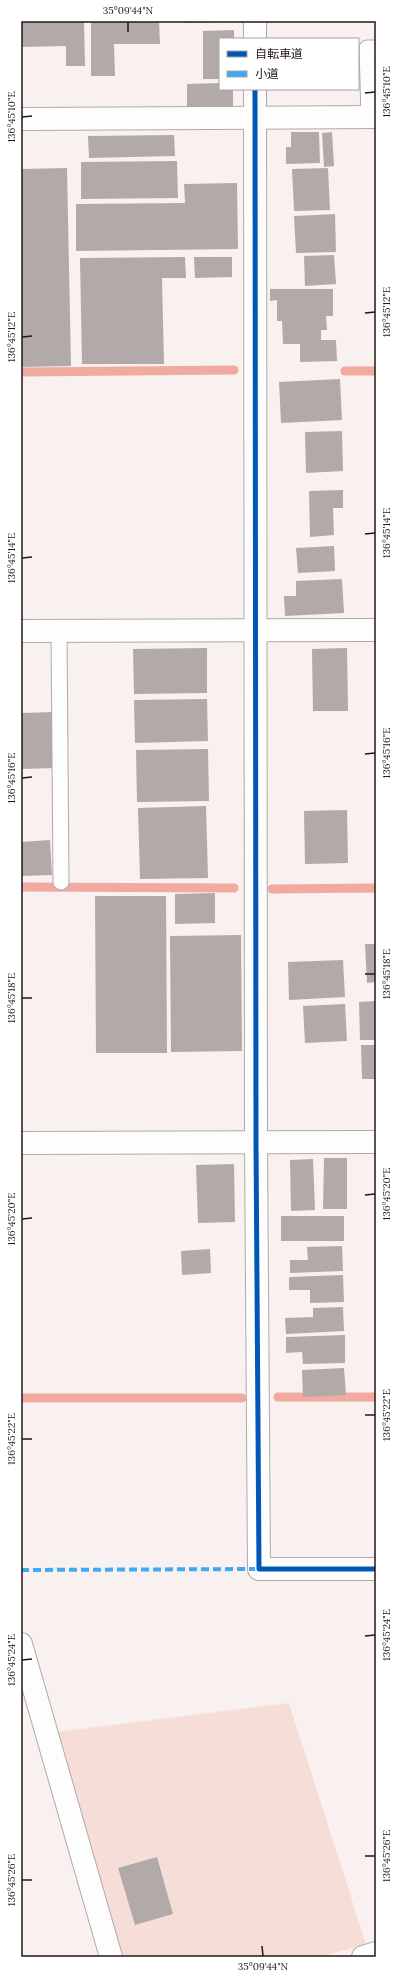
<svg xmlns="http://www.w3.org/2000/svg" width="397" height="1978" font-family="Lora,'Noto Sans JP',serif">
<style>
.green{fill:#f6ddd8}
.lines{fill:none;stroke-linecap:round;stroke-linejoin:round}
.stream{stroke:#f0aaa0;stroke-width:9}
.building{fill:#b2aaa8}
.lane-casing{stroke:#b2a9a7;stroke-width:17}
.street-casing{stroke:#b2a9a7;stroke-width:24}
.lane{stroke:#fefdfd;stroke-width:15}
.street{stroke:#fefdfd;stroke-width:22}
.quiet{stroke:#3fa9f5;stroke-width:4;stroke-dasharray:8 4;stroke-linecap:butt}
.cycleway-casing{stroke:#fff;stroke-width:8}
.cycleway{stroke:#0057b8;stroke-width:5}
.ticks{fill:none;stroke:#231816;stroke-width:1.5}
.neatline{fill:none;stroke:#231816;stroke-width:1.5}
.ticks-label{font-size:10px;text-anchor:middle;fill:#231816}
</style>
<rect width="100%" height="100%" fill="#f8f1f0"/>
<!-- green -->
<path class="green" d="M289,1703L366,1944L321,1957H120L56,1732Z"/>
<g class="lines">
<!-- stream -->
<g class="stream">
<path d="M345,371H376"/>
<path d="M21,372L234,370"/>
<path d="M21,887L234,888"/>
<path d="M272,889L376,888"/>
<path d="M278,1397H376"/>
<path d="M21,1398H242"/>
</g>
</g>
<!-- building -->
<g class="building">
<path d="M21,21H84L85,66H66V46L21,47Z"/>
<path d="M91,21H159L160,44H114L115,76H91Z"/>
<path d="M184,21H213V22L184,23Z"/>
<path d="M234,30V39H220V79H203V31Z"/>
<path d="M220,83V89H233V106L187,107V84Z"/>
<path d="M291,132H319L320,163L286,164V147H291Z"/>
<path d="M332,132L334,166L324,167L322,133Z"/>
<path d="M174,135L175,156L89,158L88,136Z"/>
<path d="M177,161L178,198L81,199V162Z"/>
<path d="M67,168L71,366L21,367V169Z"/>
<path d="M328,168L330,210L294,211L292,169Z"/>
<path d="M237,183L238,249L76,251V204L185,203L184,184Z"/>
<path d="M335,214L336,252L296,253L294,216Z"/>
<path d="M334,255L336,284L305,286L304,256Z"/>
<path d="M185,257L186,278H162L164,364H82L80,258Z"/>
<path d="M194,257H232V277L195,278Z"/>
<path d="M270,289H333V316H326L327,330H321V340H336L337,361L300,362V344H283L282,321H277V300L270,301Z"/>
<path d="M340,379L342,420L281,423L279,382Z"/>
<path d="M342,431L343,471L306,473L305,432Z"/>
<path d="M343,490V508H333L334,535L310,537L309,491Z"/>
<path d="M334,546L335,571L298,573L296,548Z"/>
<path d="M342,579L344,613L285,616L284,596H296V581Z"/>
<path d="M207,648V693L134,694L133,649Z"/>
<path d="M347,648L348,711H313L312,649Z"/>
<path d="M207,699L208,741L135,743L134,700Z"/>
<path d="M54,712L56,768L21,769V713Z"/>
<path d="M208,749L209,801L137,802L136,750Z"/>
<path d="M206,806L208,878L140,879L138,808Z"/>
<path d="M347,810L348,863L305,864L304,811Z"/>
<path d="M50,840L52,875L21,876V842Z"/>
<path d="M215,893V923L175,924V894Z"/>
<path d="M95,896H166L167,1053H96Z"/>
<path d="M241,935L242,1051L171,1052L170,936Z"/>
<path d="M365,944H376V982L367,983Z"/>
<path d="M343,960L345,997L289,1000L288,962Z"/>
<path d="M376,1001V1040H360L359,1002Z"/>
<path d="M345,1004L347,1041L305,1043L303,1006Z"/>
<path d="M361,1045H376V1079H362Z"/>
<path d="M324,1158H347V1209H323Z"/>
<path d="M313,1159L315,1210L291,1211L290,1160Z"/>
<path d="M234,1164L235,1222L198,1223L196,1165Z"/>
<rect x="281" y="1216" width="63" height="25"/>
<path d="M342,1246L343,1271L290,1273V1260H308L307,1247Z"/>
<path d="M210,1249L211,1273L182,1275L181,1251Z"/>
<path d="M343,1275L344,1302L310,1303V1290H289V1277Z"/>
<path d="M343,1307L344,1331L286,1334L285,1318L313,1317V1308Z"/>
<path d="M345,1335V1363L303,1364L302,1352L286,1353V1337Z"/>
<path d="M344,1368L346,1395L303,1397L302,1370Z"/>
<path d="M157,1857L173,1914L135,1925L118,1868Z"/>
</g>
<g class="lines">
<!-- lane casing -->
<g class="lane-casing">
<g id="lane">
<path d="M369,117L367,48H376"/>
<path d="M59,630L61,882"/>
</g>
</g>
<!-- street casing -->
<g class="street-casing">
<g id="street">
<path d="M255,21V39"/>
<path d="M255,89L256,1142L259,1569H376"/>
<path d="M21,119L376,117"/>
<path d="M21,631L376,630"/>
<path d="M21,1143L376,1142"/>
<path d="M21,1644L111,1957"/>
<path d="M363,1957L376,1953"/>
</g>
</g>
<!-- lane -->
<use href="#lane" class="lane"/>
<!-- street -->
<use href="#street" class="street"/>
<!-- quiet -->
<path class="quiet" d="M21,1570L259,1569"/>
<!-- cycleway casing -->
<g class="cycleway-casing">
<path id="cycleway" d="M255,89L256,1142L259,1569H376"/>
</g>
<!-- cycleway -->
<use href="#cycleway" class="cycleway"/>
</g>
<!-- ticks -->
<path class="ticks" d="M128,22V32M365,93L375,92M22,117L32,116M365,313L375,312M22,337L32,336M365,534L375,533M22,558L32,557M365,754L375,753M22,778L32,777M365,974H375M22,998H32M365,1195L375,1194M22,1219L32,1218M365,1415H375M22,1439H32M365,1636L375,1635M22,1660L32,1659M365,1856H375M22,1880H32M262,1946L263,1956"/>
<!-- border -->
<rect width="397" height="1978" fill="none" stroke="#ffffff" stroke-width="44"/>
<!-- legend -->
<rect x="219" y="38" width="140" height="52" fill="#ffffff" stroke="#a7a3a2"/>
<rect x="227" y="51" width="20" height="6" fill="#0057b8" stroke="#a7a3a2"/>
<text x="255" y="58" font-size="12" fill="#231816">自転車道</text>
<rect x="227" y="71" width="20" height="6" fill="#3fa9f5" stroke="#a7a3a2"/>
<text x="255" y="78" font-size="12" fill="#231816">小道</text>
<rect x="22" y="22" width="353" height="1934" class="neatline"/>
<g class="ticks-label">
<text x="128" y="14">35°09'44"N</text>
<text transform="translate(386 92) rotate(-90)" y="4">136°45'10"E</text>
<text transform="translate(11 117) rotate(-90)" y="4">136°45'10"E</text>
<text transform="translate(386 312) rotate(-90)" y="4">136°45'12"E</text>
<text transform="translate(11 337) rotate(-90)" y="4">136°45'12"E</text>
<text transform="translate(386 533) rotate(-90)" y="4">136°45'14"E</text>
<text transform="translate(11 558) rotate(-90)" y="4">136°45'14"E</text>
<text transform="translate(386 753) rotate(-90)" y="4">136°45'16"E</text>
<text transform="translate(11 778) rotate(-90)" y="4">136°45'16"E</text>
<text transform="translate(386 974) rotate(-90)" y="4">136°45'18"E</text>
<text transform="translate(11 998) rotate(-90)" y="4">136°45'18"E</text>
<text transform="translate(386 1194) rotate(-90)" y="4">136°45'20"E</text>
<text transform="translate(11 1219) rotate(-90)" y="4">136°45'20"E</text>
<text transform="translate(386 1415) rotate(-90)" y="4">136°45'22"E</text>
<text transform="translate(11 1439) rotate(-90)" y="4">136°45'22"E</text>
<text transform="translate(386 1635) rotate(-90)" y="4">136°45'24"E</text>
<text transform="translate(11 1660) rotate(-90)" y="4">136°45'24"E</text>
<text transform="translate(386 1856) rotate(-90)" y="4">136°45'26"E</text>
<text transform="translate(11 1880) rotate(-90)" y="4">136°45'26"E</text>
<text x="263" y="1970">35°09'44"N</text>
</g>
</svg>
